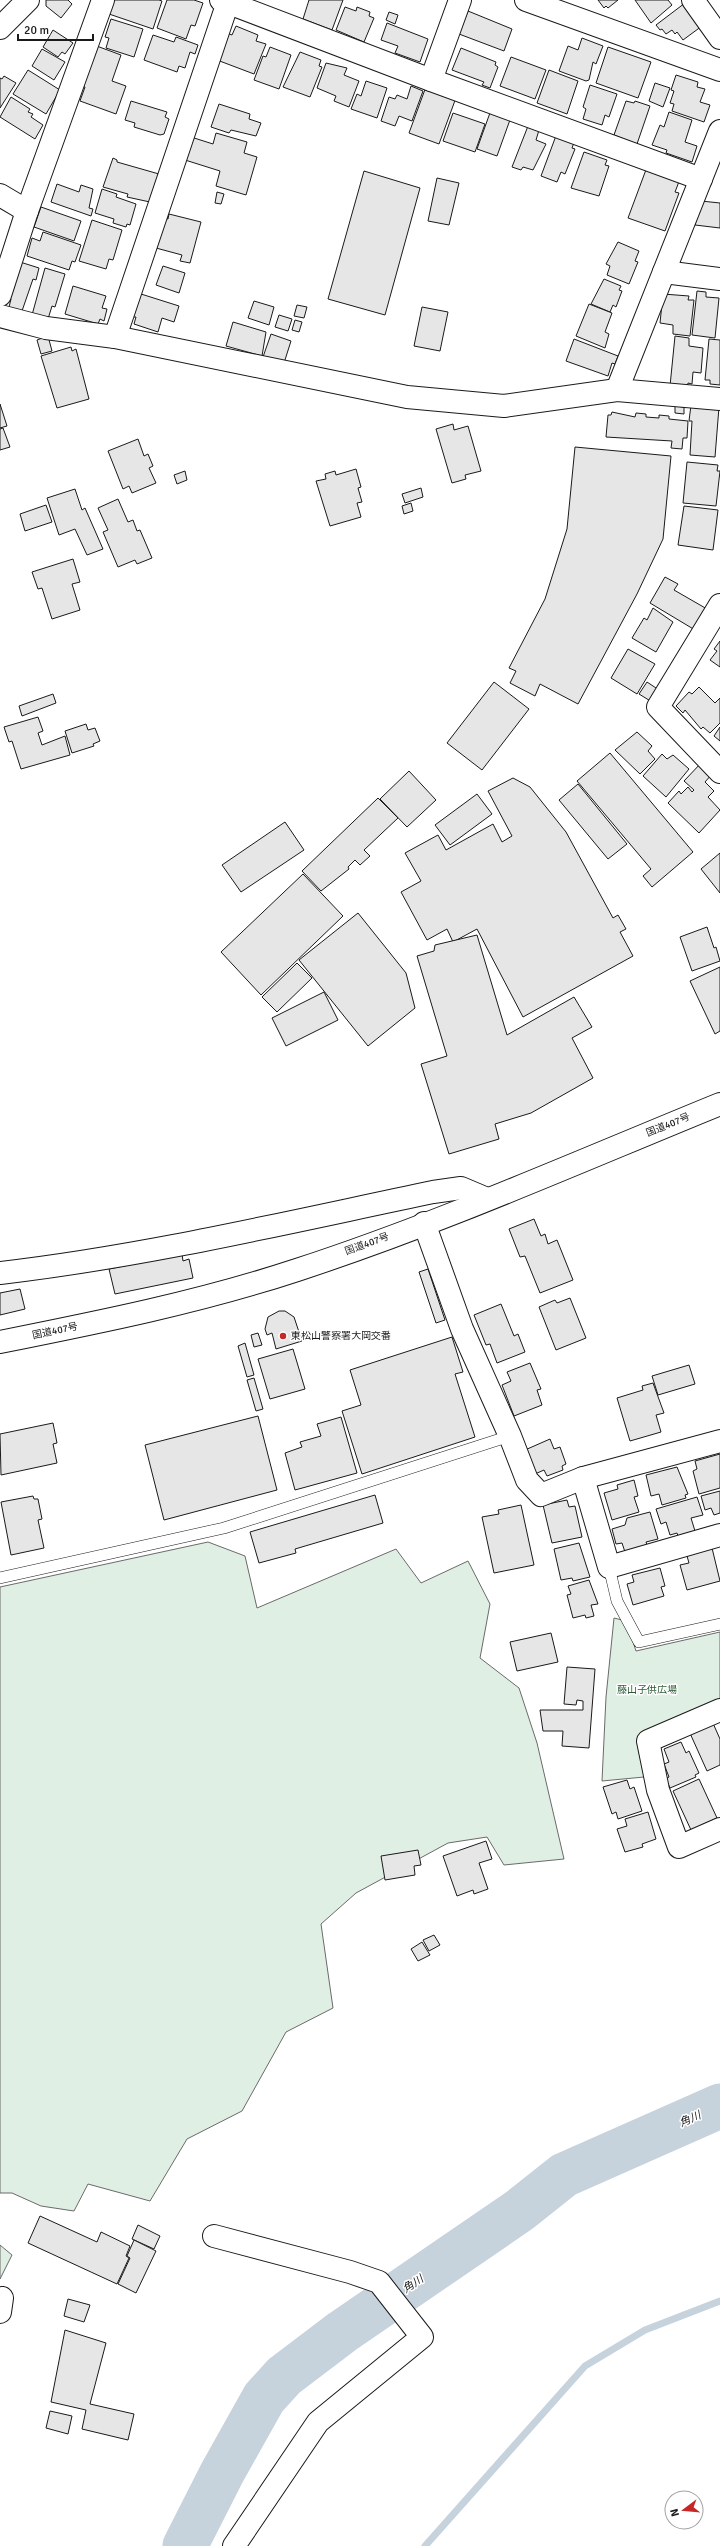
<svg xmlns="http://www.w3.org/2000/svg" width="720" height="2546" font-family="Signika,'Noto Sans JP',sans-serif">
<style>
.green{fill:#e0efe3;stroke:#6a6a6a}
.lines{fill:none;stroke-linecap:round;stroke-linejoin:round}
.stream{stroke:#c6d2dc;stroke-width:7}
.river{stroke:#c6d2dc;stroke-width:45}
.building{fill:#e6e6e6;stroke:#1a1a1a}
.lane-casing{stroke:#1a1a1a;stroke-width:12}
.street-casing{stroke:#1a1a1a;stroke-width:24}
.secondary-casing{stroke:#1a1a1a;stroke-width:24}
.highway-casing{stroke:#1a1a1a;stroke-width:24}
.lane{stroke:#fff;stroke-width:11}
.street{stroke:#fff;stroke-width:22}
.secondary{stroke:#fff;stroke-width:22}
.highway{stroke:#fff;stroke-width:22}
.poi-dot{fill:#c62828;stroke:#fff;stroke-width:1.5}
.labels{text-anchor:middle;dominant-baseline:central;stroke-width:3;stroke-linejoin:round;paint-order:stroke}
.street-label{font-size:10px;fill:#1a1a1a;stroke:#fff}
.poi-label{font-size:10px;fill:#1a1a1a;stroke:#fff;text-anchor:start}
.park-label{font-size:10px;fill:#2b5a34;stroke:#fff}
.water-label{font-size:11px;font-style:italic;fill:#1a1a1a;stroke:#fff}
</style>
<rect width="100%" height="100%" fill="#fff"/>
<!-- green -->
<g class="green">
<path d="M208,1542L245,1556L257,1608L396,1549L421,1583L468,1561L490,1604L480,1658L519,1688L537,1743L564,1859L504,1865L487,1837L448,1843L356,1893L321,1924L333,2008L286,2032L242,2111L187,2139L150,2201L88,2184L74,2211L41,2206L12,2193H0V1587Z"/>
<path d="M614,1618L626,1621L636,1651L720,1632V1701L640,1735L644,1777L602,1781L606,1697Z"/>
<path d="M0,2245L12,2255L0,2279Z"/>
</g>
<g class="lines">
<!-- stream -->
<path class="stream" d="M425,2546L585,2366L645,2330L720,2301"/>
<!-- river -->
<path class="river" d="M185,2546L222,2473L264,2398L284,2376L342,2332L520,2210L564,2175L720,2106"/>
</g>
<!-- building -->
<g class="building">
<path d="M46,0H68L72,4L61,18L46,6Z"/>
<path d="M110,0H159L162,1L153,29L109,14Z"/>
<path d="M167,0H194L203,3L195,26L191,25L186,39L157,28Z"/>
<path d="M309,0H343L332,30L303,19Z"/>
<path d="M598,0H618L608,8L606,6L604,8Z"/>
<path d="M635,0H668L672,5L651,23Z"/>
<path d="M685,3L702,26L683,40L677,32L675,34L672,30L666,34L662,29L660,30L656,25Z"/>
<path d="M345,7L356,11L357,7L370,12L369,16L374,18L364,42L336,30Z"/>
<path d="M468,11L512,29L504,51L459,34Z"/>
<path d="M389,12L398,15L395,24L386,20Z"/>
<path d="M111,19L143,29L134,57L106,48L109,38L105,37Z"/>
<path d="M387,23L428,39L420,62L395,53L398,46L381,40Z"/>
<path d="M236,26L258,35L256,41L266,44L254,74L217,60L227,33L232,35Z"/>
<path d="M53,30L73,43L65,54L62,52L58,57L43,47Z"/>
<path d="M153,35L174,42L176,37L198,45L195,54L190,52L185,68L179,66L177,72L144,60Z"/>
<path d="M582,38L603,46L596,64L593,62L589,80L586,81L559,71L568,46L578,50Z"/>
<path d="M94,45L121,55L112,81L126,86L116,114L80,101L85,87L80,86Z"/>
<path d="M270,47L291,55L279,89L254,80L263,56L266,57Z"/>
<path d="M608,47L651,62L638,98L596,83Z"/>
<path d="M461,48L496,62L495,65L498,67L490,88L482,85L484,82L452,70Z"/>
<path d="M42,49L65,62L54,80L32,66Z"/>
<path d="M300,52L321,60L319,66L322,67L310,97L283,87Z"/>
<path d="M511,57L546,70L535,99L500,86Z"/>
<path d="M326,63L347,68L344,75L359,81L349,107L334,101L336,96L317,88Z"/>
<path d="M28,70L60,90L46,114L13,94Z"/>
<path d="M549,70L578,81L567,114L537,103Z"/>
<path d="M676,75L698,82L697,87L705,89L700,102L710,105L704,122L672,111L674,104L670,103L674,91L671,90Z"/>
<path d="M4,76L16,83L0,108V78L2,79Z"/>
<path d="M366,81L387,88L377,118L351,109L357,94L361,96Z"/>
<path d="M655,83L670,88L663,107L649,101Z"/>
<path d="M427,84L457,95L439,144L409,133Z"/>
<path d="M590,85L617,94L609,117L605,115L602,125L583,119L586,109L583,107Z"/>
<path d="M411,86L423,91L412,121L399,116L395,126L381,121L389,97L395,99L397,95L407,99Z"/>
<path d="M11,97L30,109L28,112L33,114L31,117L43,125L35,139L0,117Z"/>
<path d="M131,101L167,112L165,117L169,119L164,134L160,135L134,127L135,123L125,120Z"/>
<path d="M626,101L634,103L635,101L650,106L637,144L614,135Z"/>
<path d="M219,104L250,114L249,119L261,123L256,136L231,130L229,133L211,127Z"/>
<path d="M491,110L511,117L497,156L477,149Z"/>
<path d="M669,112L692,120L685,142L697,146L692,162L666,153L667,150L652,145L660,125L664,127Z"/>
<path d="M453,113L485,124L475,152L443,141Z"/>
<path d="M528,126L539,130L536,140L546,144L533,170L523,167L521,170L512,167Z"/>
<path d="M216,133L247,142L244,153L257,157L246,195L216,186L220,171L185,160L191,137L213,144Z"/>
<path d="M557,133L575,140L572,148L575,149L565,174L561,172L557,182L541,176Z"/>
<path d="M584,152L607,160L605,165L609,166L599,196L571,188Z"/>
<path d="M113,158L117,160V162L159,174L150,202L127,197L128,194L103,187Z"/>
<path d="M647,167L680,179L675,192L679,193L665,231L628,218Z"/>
<path d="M364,171L420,188L385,315L328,299Z"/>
<path d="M437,178L459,183L449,225L428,221Z"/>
<path d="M57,184L79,192L81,185L93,189L89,208L93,209L91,216L51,202Z"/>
<path d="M102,189L117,194L116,197L136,204L130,225L127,224L126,227L113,223L114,219L95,213Z"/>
<path d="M217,192L224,194L221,204L215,203Z"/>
<path d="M701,201L720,203V228L695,225Z"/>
<path d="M41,207L81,221L74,241L34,227Z"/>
<path d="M169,214L201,222L190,263L180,261L182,255L156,248L164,218L168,219Z"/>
<path d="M92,220L122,230L113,260L109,259L106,269L79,261Z"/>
<path d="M43,232L81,245L75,262L72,261L69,270L27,256L32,238L40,241Z"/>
<path d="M618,242L639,251L635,261L638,262L629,284L607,275L610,266L606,264Z"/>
<path d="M20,262L39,268L36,280L33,279L22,311L9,307L11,299H8Z"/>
<path d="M163,266L185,273L179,293L156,285Z"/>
<path d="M45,268L65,274L55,307L52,306L48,319L32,315Z"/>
<path d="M604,279L621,286L619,290L622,291L616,307L613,305L610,312L591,304Z"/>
<path d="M73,286L106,296L102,308L107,309L104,321L100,319L98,324L65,314Z"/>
<path d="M697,291L706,292V297L719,298L715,338L692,335Z"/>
<path d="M141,294L179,306L174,322L162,318L158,332L134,324L136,317H133Z"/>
<path d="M663,294L689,296L688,300H694L690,336L673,334V325L660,323Z"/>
<path d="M254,301L274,307L269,325L248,318Z"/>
<path d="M589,304L612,313L605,332L609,334L605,348L576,336Z"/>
<path d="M297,305L307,307L304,318L294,316Z"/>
<path d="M422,307L448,312L440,351L414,346Z"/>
<path d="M279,315L292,319L288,331L275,327Z"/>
<path d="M295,320L302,322L299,332L292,330Z"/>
<path d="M233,322L266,332L262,356L226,346Z"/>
<path d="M271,334L291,341L284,363L263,357Z"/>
<path d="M48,336L52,351L41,354L37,340Z"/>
<path d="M675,336L689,338V346L703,348L701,373L693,372L692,384L688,383L687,388L670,386Z"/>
<path d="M574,339L618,356L615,364L612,363L608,376L566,361Z"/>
<path d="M709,339L720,340V385L710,384V380H705Z"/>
<path d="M71,347L72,351L76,349L89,399L57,408L41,356Z"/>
<path d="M0,404L7,426L0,428Z"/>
<path d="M691,405L719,407L715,457L690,455L692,421H689Z"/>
<path d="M675,406L684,407V414L675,413Z"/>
<path d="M612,412L635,417L636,413L646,414V417L659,418V415L669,416V419L688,421L687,438H683L682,449L671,448L672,441L606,437L608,415H611Z"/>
<path d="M453,424L454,430L468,426L481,471L465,475L466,479L452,483L436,429Z"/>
<path d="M3,428L10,447L0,450V429Z"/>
<path d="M138,439L144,456L148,454L153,466L149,468L156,483L132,493L129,486L123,489L108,451Z"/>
<path d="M575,447L671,456L663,539L637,594L578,704L540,684L535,696L510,683L516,671L509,668L545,599L567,529Z"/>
<path d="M687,462L718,465L717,471H720L716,506L683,503Z"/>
<path d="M356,469L361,487L358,488L362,502L357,503L361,517L330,526L316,481L326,479L325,474L335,471L336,475Z"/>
<path d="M185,471L187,480L177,484L174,475Z"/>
<path d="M421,488L423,497L405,503L402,494Z"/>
<path d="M75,489L82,510L85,508L103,549L87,555L75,529L59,535L47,498Z"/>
<path d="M118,499L128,522L133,520L137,531L140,530L152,558L137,564L135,560L118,567L103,532L108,530L98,508Z"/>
<path d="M411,503L413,511L404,514L402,506Z"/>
<path d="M46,505L52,522L25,531L20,514Z"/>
<path d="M684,506L718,510L713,550L678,545Z"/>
<path d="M73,559L80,582L72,584L80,610L52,619L42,588L38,589L32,572Z"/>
<path d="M665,577L678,584L674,590L707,609L695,630L650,603Z"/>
<path d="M653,608L673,622L656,652L632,638L644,618L647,620Z"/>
<path d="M720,641V667L710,660L717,651L714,649Z"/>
<path d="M628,649L655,664L637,694L611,678Z"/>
<path d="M494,682L529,709L482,770L447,743Z"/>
<path d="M647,682L659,690L652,702L639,694Z"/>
<path d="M699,687L715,703L720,698V723L710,733L703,727L701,729L685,710L683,713L676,706L689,692L692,694Z"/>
<path d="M53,694L56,703L22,716L19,706Z"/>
<path d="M38,717L43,731L38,733L42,745L65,736L70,755L21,769L12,741L9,742L4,727Z"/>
<path d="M86,724L88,730L95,728L100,741L93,744L94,746L72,753L65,731Z"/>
<path d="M720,727V741L714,736Z"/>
<path d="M637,732L652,746L648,751L655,759L640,774L615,750Z"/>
<path d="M610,753L693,852L652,887L643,876L651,869L577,781Z"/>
<path d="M662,754L667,759L673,755L689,769L666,797L643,776Z"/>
<path d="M702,762L713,773L705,782L714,791L708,797L720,810L699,833L668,803L679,791L681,794L688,787L692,792L694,790L684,781Z"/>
<path d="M409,771L436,800L407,827L380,799Z"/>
<path d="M513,778L530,787L566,832L613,918L618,915L626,929L620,932L633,956L523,1017L477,929L453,942L447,929L427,940L401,892L421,881L405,853L438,835L446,850L493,824L502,842L512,836L488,791Z"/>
<path d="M578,784L627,844L608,859L559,800Z"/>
<path d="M477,794L492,814L450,845L435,825Z"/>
<path d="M378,798L398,818L364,850L370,856L360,865L355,860L348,867L349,869L321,891L302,871Z"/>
<path d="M285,822L304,850L241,892L222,865Z"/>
<path d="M720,853V893L701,869Z"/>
<path d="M303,874L343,916L261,995L221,952Z"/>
<path d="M358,913L406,973L415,1008L368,1046L299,960Z"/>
<path d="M707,927L714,948L716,947L720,961L692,971L680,937Z"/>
<path d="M477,935L507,1035L574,997L592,1027L572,1038L593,1078L531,1113L495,1124L499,1139L449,1154L421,1064L447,1056L417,956L434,951L435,945Z"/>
<path d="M297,963L312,978L277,1012L262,997Z"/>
<path d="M720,967V1031L715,1034L690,981Z"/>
<path d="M324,992L338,1020L286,1046L272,1018Z"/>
<path d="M534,1219L541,1236L545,1234L548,1244L557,1240L573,1280L540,1293L525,1256L520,1257L509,1229Z"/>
<path d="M182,1254L183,1261L189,1259L193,1278L115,1294L109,1269Z"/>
<path d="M428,1269L445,1320L436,1323L419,1272Z"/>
<path d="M20,1289L25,1309L0,1315V1293Z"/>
<path d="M570,1298L586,1338L556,1350L539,1307L555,1300L557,1303Z"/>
<path d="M501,1304L514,1336L518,1334L525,1352L497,1363L490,1344L486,1345L474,1315Z"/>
<path d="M279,1311H285L294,1317L302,1341L276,1349L272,1333L267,1335L265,1329L268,1317Z"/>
<path d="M258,1333L262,1345L254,1347L251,1335Z"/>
<path d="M452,1337L463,1372L455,1374L475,1437L362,1474L342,1411L361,1405L350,1370Z"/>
<path d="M245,1343L254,1375L247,1377L238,1346Z"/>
<path d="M293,1349L305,1389L270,1399L258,1359Z"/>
<path d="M530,1363L541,1389L537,1390L542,1405L514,1416L502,1385L511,1381L507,1372Z"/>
<path d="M689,1365L695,1384L658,1395L652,1376Z"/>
<path d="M254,1378L263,1409L256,1411L247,1380Z"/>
<path d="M653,1383L664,1413L656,1415L661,1432L630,1441L617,1398L643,1390L642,1386Z"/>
<path d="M258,1416L277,1490L164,1520L145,1445Z"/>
<path d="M341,1417L357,1473L295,1490L285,1453L302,1447L300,1442L321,1436L317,1424Z"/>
<path d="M53,1423L57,1443L53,1444L57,1463L1,1475L0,1434Z"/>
<path d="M550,1439L554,1449L560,1447L566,1464L562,1466L563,1470L547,1476L544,1470L535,1474L525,1450Z"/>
<path d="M720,1454V1488L699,1494L693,1471L697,1469L695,1461Z"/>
<path d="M677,1467L688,1494L685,1495L686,1498L662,1505L659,1494L651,1496L646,1475Z"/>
<path d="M634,1480L638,1496L634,1497L639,1512L612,1520L604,1493L618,1489L617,1485Z"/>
<path d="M720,1491V1513L714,1515L711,1508L705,1510L701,1496Z"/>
<path d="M375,1495L383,1523L295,1549L296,1553L259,1563L250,1532Z"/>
<path d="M33,1496L34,1499H38L42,1519L38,1520L44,1548L11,1555L1,1502Z"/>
<path d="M697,1497L703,1515L691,1518L695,1531L678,1536L677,1533L670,1535L666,1522L661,1524L656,1509Z"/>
<path d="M567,1500L569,1507L575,1506L582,1537L552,1543L543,1505Z"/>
<path d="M521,1505L534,1565L494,1573L482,1517L499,1514L498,1510Z"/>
<path d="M650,1512L658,1539L646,1542L647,1545L625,1552L622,1543L616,1544L612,1529L625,1525L627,1518Z"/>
<path d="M579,1543L590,1577L573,1581L572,1578L561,1580L554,1549Z"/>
<path d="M712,1548L720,1581L687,1590L680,1565L689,1563L687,1556Z"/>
<path d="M660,1568L665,1586L661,1587L664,1596L633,1605L627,1584L634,1582L632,1575Z"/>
<path d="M589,1580L598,1604L591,1605L594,1616L586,1618L585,1615L573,1618L567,1595L571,1594L568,1586Z"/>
<path d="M551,1633L558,1662L517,1671L510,1642Z"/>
<path d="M567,1667L595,1669L589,1748L562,1746L563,1731H543L540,1710H583V1701L577,1700L576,1705L564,1704Z"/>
<path d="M712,1721L720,1739V1765L707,1771L689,1731Z"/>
<path d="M681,1742L686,1753L689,1751L699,1773L695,1775L696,1777L670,1788L666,1779L669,1777L664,1764L669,1762L664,1749Z"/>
<path d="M699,1779L717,1818L691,1830L673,1791Z"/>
<path d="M627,1780L630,1789L634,1787L642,1811L618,1819L616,1812L612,1814L603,1787Z"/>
<path d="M648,1812L656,1839L642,1844L643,1847L625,1852L617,1829L627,1826L625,1819Z"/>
<path d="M486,1841L492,1859L479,1863L488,1889L474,1894L473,1890L457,1896L443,1856Z"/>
<path d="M418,1850L421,1865L414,1866L415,1875L385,1880L381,1856Z"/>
<path d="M434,1935L440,1945L429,1951L423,1940Z"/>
<path d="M422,1942L430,1955L418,1961L411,1949Z"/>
<path d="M40,2216L97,2242L101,2232L130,2246L126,2256L129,2258L117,2284L28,2243Z"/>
<path d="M138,2225L160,2236L154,2249L132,2239Z"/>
<path d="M134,2240L156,2251L136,2293L118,2284L130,2258L127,2256Z"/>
<path d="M68,2299L90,2305L84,2322L64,2316Z"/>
<path d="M65,2330L106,2343L90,2404L134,2414L128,2440L82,2429L86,2410L51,2402Z"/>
<path d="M50,2411L72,2416L68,2434L46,2428Z"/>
</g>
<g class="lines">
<!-- lane casing -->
<g class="lane-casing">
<g id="lane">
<path d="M609,1567L617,1601L639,1642L720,1624"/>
<path d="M0,1578L224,1528L510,1436"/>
</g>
</g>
<!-- street casing -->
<g class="street-casing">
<g id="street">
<path d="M221,0L431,80L701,179"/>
<path d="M526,0L720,70"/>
<path d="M693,0L720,38"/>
<path d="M0,28L28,0"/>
<path d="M431,80L460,0"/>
<path d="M0,195L27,211"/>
<path d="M664,272L720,279"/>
<path d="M0,295L27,211L103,0"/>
<path d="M0,316L46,328L115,337L407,397L504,406L617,390L720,399"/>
<path d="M115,337L228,2"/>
<path d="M617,390L720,131"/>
<path d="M720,605L658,707L720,772"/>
<path d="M424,1223L462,1329L510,1436L527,1480L541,1495L583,1478L720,1441"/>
<path d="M583,1478L609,1567L720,1535"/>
<path d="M720,1710L648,1741L658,1790L679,1847L720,1829"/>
<path d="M214,2236L350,2272L379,2282L422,2337L318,2422L234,2546"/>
<path d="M0,2312L2,2298"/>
</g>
</g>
<!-- secondary casing -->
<g class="secondary-casing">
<path id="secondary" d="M0,1273C146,1256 289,1222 433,1192L461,1188L487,1199"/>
</g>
<!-- highway casing -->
<g class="highway-casing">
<path id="highway" d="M0,1342C100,1322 200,1302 297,1270C441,1223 580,1161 720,1104"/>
</g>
<!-- lane -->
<use href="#lane" class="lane"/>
<!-- street -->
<use href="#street" class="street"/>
<!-- secondary -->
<use href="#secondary" class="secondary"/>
<!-- highway -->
<use href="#highway" class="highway"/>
</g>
<!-- markers -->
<circle class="poi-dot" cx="283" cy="1336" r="4"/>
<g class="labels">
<!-- street labels -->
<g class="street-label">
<text transform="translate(668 1125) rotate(-22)">国道407号</text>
<text transform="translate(367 1244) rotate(-20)">国道407号</text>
<text transform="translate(55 1331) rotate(-12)">国道407号</text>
</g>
<!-- poi labels -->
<g class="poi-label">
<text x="291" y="1336">東松山警察署大岡交番</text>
</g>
<!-- park labels -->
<g class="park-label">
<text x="647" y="1690">藤山子供広場</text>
</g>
<!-- water labels -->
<g class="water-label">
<text transform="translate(690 2119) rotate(-24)">角川</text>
<text transform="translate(413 2284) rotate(-34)">角川</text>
</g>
</g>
<!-- north arrow -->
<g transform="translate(684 2510) rotate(254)"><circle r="19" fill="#ffffff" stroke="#a3a3a3"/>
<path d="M0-3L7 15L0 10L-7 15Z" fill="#c62828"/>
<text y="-6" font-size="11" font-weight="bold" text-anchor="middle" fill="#1a1a1a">N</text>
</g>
<!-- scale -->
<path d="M18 34v6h75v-6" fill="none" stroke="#1a1a1a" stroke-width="2"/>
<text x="24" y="34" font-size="12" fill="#1a1a1a" stroke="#ffffff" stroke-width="3" paint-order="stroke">20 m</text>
</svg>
